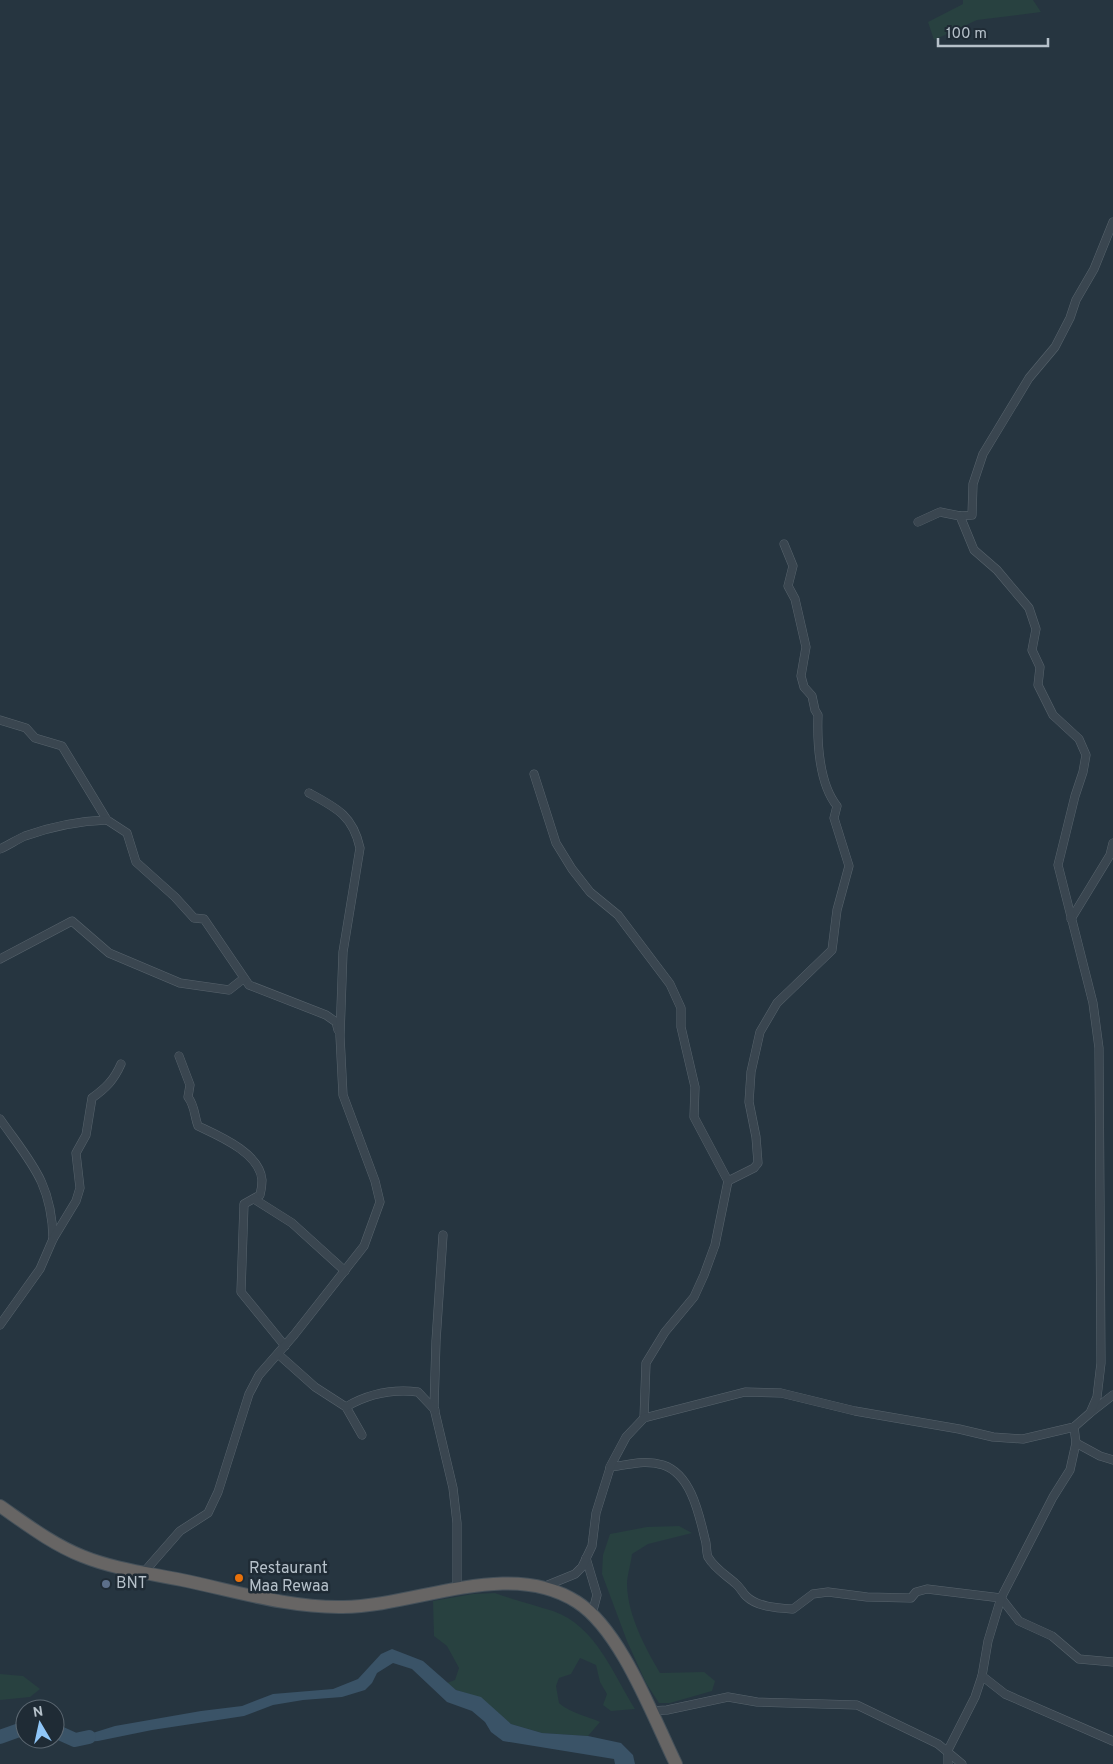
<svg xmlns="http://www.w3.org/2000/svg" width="1113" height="1764" font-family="Overpass,sans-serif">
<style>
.green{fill:#284140}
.water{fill:#3a5367}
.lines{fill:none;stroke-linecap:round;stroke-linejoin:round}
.river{stroke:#3a5367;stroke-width:14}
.minor-casing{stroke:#58646d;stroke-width:9}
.trunk-casing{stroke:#45515a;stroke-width:14}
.minor{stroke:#3a4650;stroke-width:8}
.trunk{stroke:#676564;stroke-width:12}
.food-dot{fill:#e8710a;stroke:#1f2b35;stroke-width:2}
.service-dot{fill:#5c6f8a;stroke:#1f2b35;stroke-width:2}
.labels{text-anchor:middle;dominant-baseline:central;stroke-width:5;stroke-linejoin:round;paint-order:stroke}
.poi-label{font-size:16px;fill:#b6c1ca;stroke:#1f2b35;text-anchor:start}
</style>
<rect width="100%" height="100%" fill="#263540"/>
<!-- green -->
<g class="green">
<path d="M963,0H1033L1041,12L977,20L934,40L928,22L963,4Z"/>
<path d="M679,1526L692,1533L648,1544L632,1554C631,1564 627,1575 627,1585C628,1616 645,1647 660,1673L704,1672L715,1681L712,1691L670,1703H659L646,1683L627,1641L602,1574L603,1555L610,1534L647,1527Z"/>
<path d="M495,1593C514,1600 534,1605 553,1611C596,1626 613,1674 635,1709L611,1711L603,1705L607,1694L600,1682L596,1665L580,1658L571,1674L559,1678L556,1686L559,1703C570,1713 587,1716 600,1722L588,1736L542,1733L511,1724L481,1698L456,1690L447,1683L455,1680L459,1668L447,1646L434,1636L433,1601L473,1594Z"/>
<path d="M0,1674L23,1676L40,1689L30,1697L0,1700Z"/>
</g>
<!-- water -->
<path class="water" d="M392,1649L423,1661L456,1690L481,1697L511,1724L542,1733L588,1736L621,1743L633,1755L635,1764H615L614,1759L503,1741L491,1732L485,1722L472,1711L447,1702L412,1669L393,1663L377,1673L372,1683L365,1690L342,1697L303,1700L273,1705L244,1716L152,1730L98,1741L70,1743L73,1732L83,1736L115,1726L201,1711L242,1706L273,1694L333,1689L358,1679L381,1654Z"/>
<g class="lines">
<!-- river -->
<g class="river">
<path d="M55,1731L75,1740L89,1737"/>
<path d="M0,1737L25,1728"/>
</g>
<!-- minor casing -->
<g class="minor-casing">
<g id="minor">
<path d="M960,516L972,515L973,484L983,454L1029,378L1055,347L1070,318L1076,300L1094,269L1113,222"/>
<path d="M0,720L26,728L35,738L62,746L107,820L127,833L136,862L175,897L194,918L204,919L249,985L326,1015L336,1022L338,1030"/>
<path d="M534,774L556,843L572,869L590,892L618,915L670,984L681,1008V1027L695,1087L694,1117L728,1181L715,1245L704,1275L694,1297L665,1332L646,1363L644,1418"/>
<path d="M0,849C9,845 16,840 25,836C50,827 80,821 107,820"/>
<path d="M1071,919L1110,855L1113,843"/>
<path d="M0,959L72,921L109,953L180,983L229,990L243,979"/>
<path d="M179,1056L190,1085L188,1097C195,1106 194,1115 198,1126C219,1136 260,1153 262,1180C262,1185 261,1191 260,1195L244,1204L241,1292L285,1346"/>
<path d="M0,1119C30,1162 52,1182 53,1239"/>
<path d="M728,1181L754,1168L758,1163L756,1137L749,1102L751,1072L760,1032L777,1003L832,950L837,910L849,866L834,818L837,806C819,784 817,742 818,715L815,710L812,696L804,687L801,676L806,647L795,599L788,586L793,566L784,544"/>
<path d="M254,1199L292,1223L345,1271"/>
<path d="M443,1235L436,1341L434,1408L453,1488L457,1523V1590"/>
<path d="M0,1325L40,1269L53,1239L76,1201L80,1188L76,1153L86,1135L92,1098C106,1088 114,1080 121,1064"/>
<path d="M278,1354L315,1387L346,1407L362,1435"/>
<path d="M346,1407C368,1394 393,1389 418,1392L435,1410"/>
<path d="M1090,1413L1113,1395"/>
<path d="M1076,1443L1100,1456L1113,1460"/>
<path d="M610,1467C629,1465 644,1459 663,1465C691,1474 699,1514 705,1539C707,1544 706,1552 708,1557C715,1569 726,1575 736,1584C740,1587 742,1592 746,1596C757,1607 777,1608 793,1609L813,1594L828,1592L867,1597L911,1598L916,1592L927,1589L1001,1598L1019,1621L1052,1636L1079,1659L1113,1662"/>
<path d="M586,1558L597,1595L592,1614"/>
<path d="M144,1572L180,1531L208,1513L218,1492L249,1394L259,1375L294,1335L364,1246L380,1202L375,1181L343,1095L340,1036L343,952L360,848C353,816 337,808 309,793"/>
<path d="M543,1587L575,1574L582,1567L592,1546L596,1513L611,1465L626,1437L644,1418L745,1392L781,1393L855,1411L959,1429L993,1437L1023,1439L1074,1427L1090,1413L1097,1397L1101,1363L1099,1048L1093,1003L1058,865L1075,796L1083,772L1086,755L1079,739L1053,715L1038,685L1040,667L1032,650L1036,629L1029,608L997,570L974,550L960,516L940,512L918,522"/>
<path d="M982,1676L1005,1694L1113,1741"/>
<path d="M650,1711L667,1710L728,1697L757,1702L857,1705L938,1744L962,1764"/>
<path d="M948,1764V1750L975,1697L982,1676L988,1641L1001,1598L1053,1497L1070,1470L1076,1443L1074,1427"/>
</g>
</g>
<!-- trunk casing -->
<g class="trunk-casing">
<path id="trunk" d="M0,1506C26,1524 52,1544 82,1556C114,1569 148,1573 182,1580C235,1591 289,1608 343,1607C418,1606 509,1558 577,1602C621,1630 653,1717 676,1764"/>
</g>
<!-- minor -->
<use href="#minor" class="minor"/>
<!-- trunk -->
<use href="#trunk" class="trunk"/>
</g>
<!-- markers -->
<circle class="food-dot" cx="239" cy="1578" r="5"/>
<circle class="service-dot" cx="106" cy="1584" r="5"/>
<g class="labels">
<!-- poi labels -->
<g class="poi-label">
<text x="249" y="1569">Restaurant<tspan x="249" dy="18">Maa Rewaa</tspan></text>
<text x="116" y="1584">BNT</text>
</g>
</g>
<!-- north arrow -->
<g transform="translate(40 1724) rotate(351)"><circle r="24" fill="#1f2b35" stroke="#5b6771"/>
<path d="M0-4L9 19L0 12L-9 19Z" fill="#8fc6f7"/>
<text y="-8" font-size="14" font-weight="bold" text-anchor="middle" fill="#b6c1ca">N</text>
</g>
<!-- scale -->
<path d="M938 38v8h110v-8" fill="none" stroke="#b6c1ca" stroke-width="2.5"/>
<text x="946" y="38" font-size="15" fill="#b6c1ca" stroke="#1f2b35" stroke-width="4" paint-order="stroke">100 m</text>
</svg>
